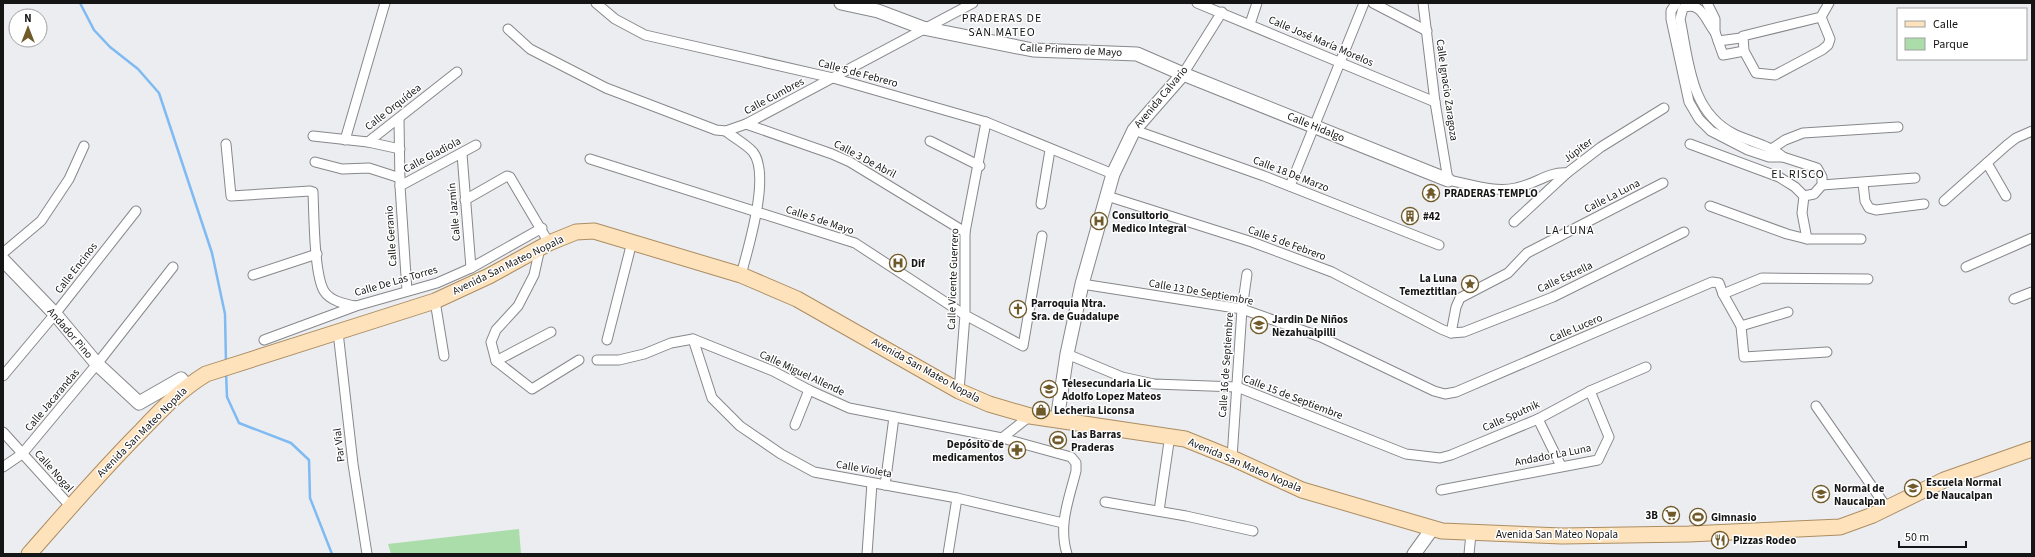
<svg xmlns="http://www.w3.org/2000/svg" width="2035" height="557" font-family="'Source Sans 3',sans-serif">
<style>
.park{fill:#aadda9}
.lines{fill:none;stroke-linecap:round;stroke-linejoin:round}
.stream{stroke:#7fbaf2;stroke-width:2.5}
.street-casing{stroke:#87888b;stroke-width:11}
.secondary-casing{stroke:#87888b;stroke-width:15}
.primary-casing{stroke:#ac8d63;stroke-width:17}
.street{stroke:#fff;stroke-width:9}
.secondary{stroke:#fff;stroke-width:13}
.primary{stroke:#fee2bb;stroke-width:15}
.labels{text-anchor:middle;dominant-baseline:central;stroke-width:3;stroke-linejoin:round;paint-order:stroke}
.street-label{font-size:11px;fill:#151516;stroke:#fff}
.poi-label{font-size:11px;font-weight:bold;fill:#151516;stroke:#fff;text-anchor:start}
.neighbourhood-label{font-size:12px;letter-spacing:1px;fill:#151516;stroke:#fff}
</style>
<rect width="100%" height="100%" fill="#ecedf0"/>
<!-- park -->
<path class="park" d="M519,529L521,554H391L388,544Z"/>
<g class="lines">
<!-- stream -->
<g class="stream">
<path d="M80,3L94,30L110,47L138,69L159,93L212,253L225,314L226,363"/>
<path d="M226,372L227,397L239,423L291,443L309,460L310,498L332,554"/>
</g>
<!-- street casing -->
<g class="street-casing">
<g id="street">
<path d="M596,3L615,19L645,35L833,78L986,122L1113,174"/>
<path d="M1197,3L1435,102"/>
<path d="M1373,3L1427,31"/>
<path d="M1423,3L1435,102L1448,180C1470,184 1494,193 1516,188C1534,185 1549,171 1567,173"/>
<path d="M1676,3L1671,11V19L1689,102L1699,119L1711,131L1748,150L1769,157H1783L1817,168L1822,177V185L1814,194L1804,196L1802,213L1807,239"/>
<path d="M1707,3L1715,19V32L1723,55L1744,51"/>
<path d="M1821,17L1830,39L1828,45L1822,50L1775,75L1756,73L1744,51L1743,36L1821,17L1829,3"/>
<path d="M1250,24L1257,3"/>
<path d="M508,29L530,49L606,88L716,130L726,131L746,124L973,3"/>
<path d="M1715,32C1706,21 1701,0 1683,8L1680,19C1689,62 1690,112 1734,134C1751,142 1769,145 1783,157"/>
<path d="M1718,41L1741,38"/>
<path d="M1183,74L1222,12"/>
<path d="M399,119L400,186L407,291"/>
<path d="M746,124L832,154L850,162L965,232"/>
<path d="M1134,130L1264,176L1439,245"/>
<path d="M726,131C734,138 746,144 753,152C771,175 748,248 741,275"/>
<path d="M313,136L368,142L457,72"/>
<path d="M345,140L385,3"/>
<path d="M930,141L980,166"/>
<path d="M368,142L400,149"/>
<path d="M226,144L231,196L310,191L313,192C314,215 314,274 324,291C330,301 345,304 355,306"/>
<path d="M1690,144L1779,177L1795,187L1804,196"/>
<path d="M1771,152L1773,148L1785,140L1803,133L1898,127"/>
<path d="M462,154L471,268"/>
<path d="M590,159L855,243L965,315L1023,346L1042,236"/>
<path d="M315,162L342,169L369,168L400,178"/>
<path d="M1987,163L2006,196"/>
<path d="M1863,183L1865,201L1869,208L1876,210L1924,204"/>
<path d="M1822,185L1915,178"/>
<path d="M400,186L476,145"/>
<path d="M1290,186L1364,3"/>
<path d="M1107,196L1252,242L1332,272L1441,329L1451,333L1464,332L1553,297L1684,232"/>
<path d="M465,200L507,176L510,177L549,243"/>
<path d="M1944,201L2007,145L2016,138L2032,131"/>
<path d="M1041,204L1050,150"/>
<path d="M1710,206L1787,234L1807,239H1861"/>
<path d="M1514,222L1567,173L1601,147L1664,108"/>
<path d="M540,248L534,275L518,306L496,330L491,342L496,361L532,389L579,360"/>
<path d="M3,253L41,221L69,179L84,146"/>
<path d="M1966,267L2032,238"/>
<path d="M253,275L317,254"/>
<path d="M1082,284L1242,309L1321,337L1434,391L1445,394L1456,392L1712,282L1719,283L1723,294L1741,326L1744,357L1827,352"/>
<path d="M1723,294L1762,278L1868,279"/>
<path d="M2014,299L2032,292"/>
<path d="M435,301L444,356"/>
<path d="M1741,326L1788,312"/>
<path d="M338,332L353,464L367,554"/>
<path d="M1451,333L1456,307L1460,298L1508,273L1527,253L1663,183"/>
<path d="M693,339L712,398L740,426L781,454L814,472L957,498L1063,523"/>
<path d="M264,340L356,306L437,283L471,268L542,228"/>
<path d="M607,340L632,242"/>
<path d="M1067,354L1122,377L1154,384L1237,387L1406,454L1440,458L1451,455L1538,419L1590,391L1646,367"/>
<path d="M597,360H619L644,354L671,343L693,339L773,371L809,390L849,408L1002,438L1071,457L1076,463V471C1069,499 1058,525 1067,554"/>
<path d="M496,361L551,332"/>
<path d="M3,376L55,314L136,211"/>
<path d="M959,391L965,315V232L986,122"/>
<path d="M1816,406L1887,508"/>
<path d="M1538,419L1561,466"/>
<path d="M795,425L809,390"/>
<path d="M3,432L71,507"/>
<path d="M1002,438L1030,416"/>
<path d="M1232,458L1242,309L1247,274"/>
<path d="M3,467L22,454L97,364L173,267"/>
<path d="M885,485L894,417"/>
<path d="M1441,490L1598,460L1609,437L1590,391"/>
<path d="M1105,502L1186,516L1253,531"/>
<path d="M1159,511L1170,435"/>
<path d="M867,554L872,483"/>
<path d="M948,554L957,498"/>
<path d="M1469,554L1471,534"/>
</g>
</g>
<!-- secondary casing -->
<g class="secondary-casing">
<g id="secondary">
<path d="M841,3L878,11L923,28L1033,50L1137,54L1183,74L1448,180"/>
<path d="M3,260L55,314L97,364L139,403L181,379L187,386"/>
<path d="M1057,420L1067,354L1082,284L1113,174L1134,130L1183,74"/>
<path d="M1414,554L1432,529"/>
</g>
</g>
<!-- primary casing -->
<g class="primary-casing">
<path id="primary" d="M29,554C66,512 102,470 142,430C162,409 180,390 206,374L435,301L489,276L549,243L576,232L594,231L741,275L797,299L959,391L989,404L1030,416L1185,439L1232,458L1302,490L1442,531L1562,536L1689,534L1840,527L1873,515L1944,480L2032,449"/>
</g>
<!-- street -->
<use href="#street" class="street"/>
<!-- secondary -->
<use href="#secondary" class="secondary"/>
<!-- primary -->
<use href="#primary" class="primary"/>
</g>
<!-- icons -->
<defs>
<g id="temple-ring" transform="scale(0.9)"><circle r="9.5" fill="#fff" stroke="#705a2a" stroke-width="1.5"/><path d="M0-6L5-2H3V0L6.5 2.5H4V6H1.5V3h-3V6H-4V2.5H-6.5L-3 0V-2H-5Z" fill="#705a2a"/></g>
<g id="building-ring" transform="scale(0.9)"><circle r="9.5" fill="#fff" stroke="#705a2a" stroke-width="1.5"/><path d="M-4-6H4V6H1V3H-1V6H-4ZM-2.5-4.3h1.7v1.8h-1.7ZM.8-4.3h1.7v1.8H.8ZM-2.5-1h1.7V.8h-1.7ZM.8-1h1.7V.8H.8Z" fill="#705a2a"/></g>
<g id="hospital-ring" transform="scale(0.9)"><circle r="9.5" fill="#fff" stroke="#705a2a" stroke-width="1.5"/><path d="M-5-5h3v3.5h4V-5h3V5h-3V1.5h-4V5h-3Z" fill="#705a2a"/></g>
<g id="sight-ring" transform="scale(0.9)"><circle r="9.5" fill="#fff" stroke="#705a2a" stroke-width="1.5"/><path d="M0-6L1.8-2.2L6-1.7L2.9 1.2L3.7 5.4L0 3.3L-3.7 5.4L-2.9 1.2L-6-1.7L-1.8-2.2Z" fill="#705a2a"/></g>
<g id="church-ring" transform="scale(0.9)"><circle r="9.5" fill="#fff" stroke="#705a2a" stroke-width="1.5"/><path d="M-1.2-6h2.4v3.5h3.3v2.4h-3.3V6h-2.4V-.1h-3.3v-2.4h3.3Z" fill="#705a2a"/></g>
<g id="school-ring" transform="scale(0.9)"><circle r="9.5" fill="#fff" stroke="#705a2a" stroke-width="1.5"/><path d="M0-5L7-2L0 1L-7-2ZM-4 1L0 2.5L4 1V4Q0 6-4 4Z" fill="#705a2a"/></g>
<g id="shop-ring" transform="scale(0.9)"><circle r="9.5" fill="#fff" stroke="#705a2a" stroke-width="1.5"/><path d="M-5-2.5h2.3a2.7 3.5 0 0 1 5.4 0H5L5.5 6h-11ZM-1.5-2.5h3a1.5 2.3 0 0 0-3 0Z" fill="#705a2a"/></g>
<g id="stadium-ring" transform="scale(0.9)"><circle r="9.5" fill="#fff" stroke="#705a2a" stroke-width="1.5"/><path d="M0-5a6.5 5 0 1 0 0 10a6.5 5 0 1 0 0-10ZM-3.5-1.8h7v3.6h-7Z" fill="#705a2a"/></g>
<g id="pharmacy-ring" transform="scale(0.9)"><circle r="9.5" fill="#fff" stroke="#705a2a" stroke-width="1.5"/><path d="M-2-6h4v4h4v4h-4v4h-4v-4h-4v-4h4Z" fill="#705a2a"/></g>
<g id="university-ring" transform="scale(0.9)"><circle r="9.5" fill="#fff" stroke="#705a2a" stroke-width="1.5"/><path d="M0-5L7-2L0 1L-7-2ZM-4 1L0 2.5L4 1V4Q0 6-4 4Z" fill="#705a2a"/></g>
<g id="supermarket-ring" transform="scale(0.9)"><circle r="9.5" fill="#fff" stroke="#705a2a" stroke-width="1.5"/><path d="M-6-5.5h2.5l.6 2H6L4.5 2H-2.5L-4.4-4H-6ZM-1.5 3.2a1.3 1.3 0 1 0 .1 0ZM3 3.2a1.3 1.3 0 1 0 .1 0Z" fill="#705a2a"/></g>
<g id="restaurant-ring" transform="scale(0.9)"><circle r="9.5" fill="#fff" stroke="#705a2a" stroke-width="1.5"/><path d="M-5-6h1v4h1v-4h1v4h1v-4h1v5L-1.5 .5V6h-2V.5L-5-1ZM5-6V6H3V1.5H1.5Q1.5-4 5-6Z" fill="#705a2a"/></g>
</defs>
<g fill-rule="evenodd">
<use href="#temple-ring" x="1431" y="193"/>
<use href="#building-ring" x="1410" y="216"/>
<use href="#hospital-ring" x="1099" y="221"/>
<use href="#hospital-ring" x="898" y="263"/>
<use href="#sight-ring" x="1470" y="284"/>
<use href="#church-ring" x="1018" y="309"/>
<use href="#school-ring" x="1259" y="325"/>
<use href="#school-ring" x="1049" y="389"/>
<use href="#shop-ring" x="1041" y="410"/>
<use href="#stadium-ring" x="1058" y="440"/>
<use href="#pharmacy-ring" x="1017" y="450"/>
<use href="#university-ring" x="1913" y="488"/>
<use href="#school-ring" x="1821" y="494"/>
<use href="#supermarket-ring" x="1671" y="515"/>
<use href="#stadium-ring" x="1698" y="517"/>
<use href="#restaurant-ring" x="1720" y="540"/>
</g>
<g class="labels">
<!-- street labels -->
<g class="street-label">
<text transform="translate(1321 41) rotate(23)">Calle José María Morelos</text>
<text transform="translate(1071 50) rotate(3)">Calle Primero de Mayo</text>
<text transform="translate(858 73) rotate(15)">Calle 5 de Febrero</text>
<text transform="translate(1447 90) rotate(82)">Calle Ignacio Zaragoza</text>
<text transform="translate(774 96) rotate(-28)">Calle Cumbres</text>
<text transform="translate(1161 97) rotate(-50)">Avenida Calvario</text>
<text transform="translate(393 107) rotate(-38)">Calle Orquídea</text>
<text transform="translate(1316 127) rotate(22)">Calle Hidalgo</text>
<text transform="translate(1578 150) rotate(-37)">Júpiter</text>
<text transform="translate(432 155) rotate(-28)">Calle Gladiola</text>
<text transform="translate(865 159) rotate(28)">Calle 3 De Abril</text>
<text transform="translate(1291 174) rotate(21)">Calle 18 De Marzo</text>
<text transform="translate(1612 196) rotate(-27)">Calle La Luna</text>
<text transform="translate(454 212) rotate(-95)">Calle Jazmín</text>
<text transform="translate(820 220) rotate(18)">Calle 5 de Mayo</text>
<text transform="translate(391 236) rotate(-94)">Calle Geranio</text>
<text transform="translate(1287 243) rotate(20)">Calle 5 de Febrero</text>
<text transform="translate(508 265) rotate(-26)">Avenida San Mateo Nopala</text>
<text transform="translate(76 268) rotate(-52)">Calle Encinos</text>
<text transform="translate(1565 277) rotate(-25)">Calle Estrella</text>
<text transform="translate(953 279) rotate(-88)">Calle Vicente Guerrero</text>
<text transform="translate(396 281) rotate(-16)">Calle De Las Torres</text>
<text transform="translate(1201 292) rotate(10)">Calle 13 De Septiembre</text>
<text transform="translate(1576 328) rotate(-23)">Calle Lucero</text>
<text transform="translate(70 333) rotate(49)">Andador Pino</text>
<text transform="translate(1226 365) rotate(-86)">Calle 16 de Septiembre</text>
<text transform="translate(926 370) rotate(29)">Avenida San Mateo Nopala</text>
<text transform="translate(802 373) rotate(25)">Calle Miguel Allende</text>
<text transform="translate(1293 397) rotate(21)">Calle 15 de Septiembre</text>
<text transform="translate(52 400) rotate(-50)">Calle Jacarandas</text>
<text transform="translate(1511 416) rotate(-24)">Calle Sputnik</text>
<text transform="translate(142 432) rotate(-45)">Avenida San Mateo Nopala</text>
<text transform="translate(339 445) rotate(-97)">Par Vial</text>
<text transform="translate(1553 455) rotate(-11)">Andador La Luna</text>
<text transform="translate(1245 465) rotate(23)">Avenida San Mateo Nopala</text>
<text transform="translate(864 469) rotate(10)">Calle Violeta</text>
<text transform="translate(54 471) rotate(48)">Calle Nogal</text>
<text x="1557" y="534">Avenida San Mateo Nopala</text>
</g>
<!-- poi labels -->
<g class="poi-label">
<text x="1444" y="193">PRADERAS TEMPLO</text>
<text x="1112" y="215">Consultorio<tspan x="1112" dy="13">Medico Integral</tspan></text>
<text x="1423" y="216">#42</text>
<text x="911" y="263">Dif</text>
<text x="1457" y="278" text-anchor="end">La Luna<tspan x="1457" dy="13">Temeztitlan</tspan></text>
<text x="1031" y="303">Parroquia Ntra.<tspan x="1031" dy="13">Sra. de Guadalupe</tspan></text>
<text x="1272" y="319">Jardin De Niños<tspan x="1272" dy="13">Nezahualpilli</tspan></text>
<text x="1062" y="383">Telesecundaria Lic<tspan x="1062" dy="13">Adolfo Lopez Mateos</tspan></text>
<text x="1054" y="410">Lecheria Liconsa</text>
<text x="1071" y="434">Las Barras<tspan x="1071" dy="13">Praderas</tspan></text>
<text x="1004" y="444" text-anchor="end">Depósito de<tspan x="1004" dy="13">medicamentos</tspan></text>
<text x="1926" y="482">Escuela Normal<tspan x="1926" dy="13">De Naucalpan</tspan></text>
<text x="1834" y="488">Normal de<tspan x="1834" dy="13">Naucalpan</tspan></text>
<text x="1658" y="515" text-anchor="end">3B</text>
<text x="1711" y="517">Gimnasio</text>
<text x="1733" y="540">Pizzas Rodeo</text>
</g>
<!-- neighbourhood labels -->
<g class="neighbourhood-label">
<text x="1002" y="18">PRADERAS DE<tspan x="1002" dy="14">SAN MATEO</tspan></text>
<text x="1798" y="174">EL RISCO</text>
<text x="1570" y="230">LA LUNA</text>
</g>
</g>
<!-- border -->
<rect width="2035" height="557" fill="none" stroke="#151516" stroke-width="8"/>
<!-- legend -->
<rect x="1897" y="8" width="130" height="52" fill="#ffffff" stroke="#a1a1a2"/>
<rect x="1905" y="21" width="20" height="6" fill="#fee2bb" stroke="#a1a1a2"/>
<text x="1933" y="28" font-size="12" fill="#151516">Calle</text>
<rect x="1905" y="38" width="20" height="12" fill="#aadda9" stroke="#a1a1a2"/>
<text x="1933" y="48" font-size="12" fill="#151516">Parque</text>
<!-- north arrow -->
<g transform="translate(28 28)"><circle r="19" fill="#ffffff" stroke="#a1a1a2"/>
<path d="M0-3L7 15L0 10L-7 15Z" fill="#705a2a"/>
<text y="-6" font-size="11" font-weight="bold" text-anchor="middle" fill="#151516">N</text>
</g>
<!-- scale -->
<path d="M1899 541v6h67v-6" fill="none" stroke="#151516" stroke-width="2"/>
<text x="1905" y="541" font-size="12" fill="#151516" stroke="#ffffff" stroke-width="3" paint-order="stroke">50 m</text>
</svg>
